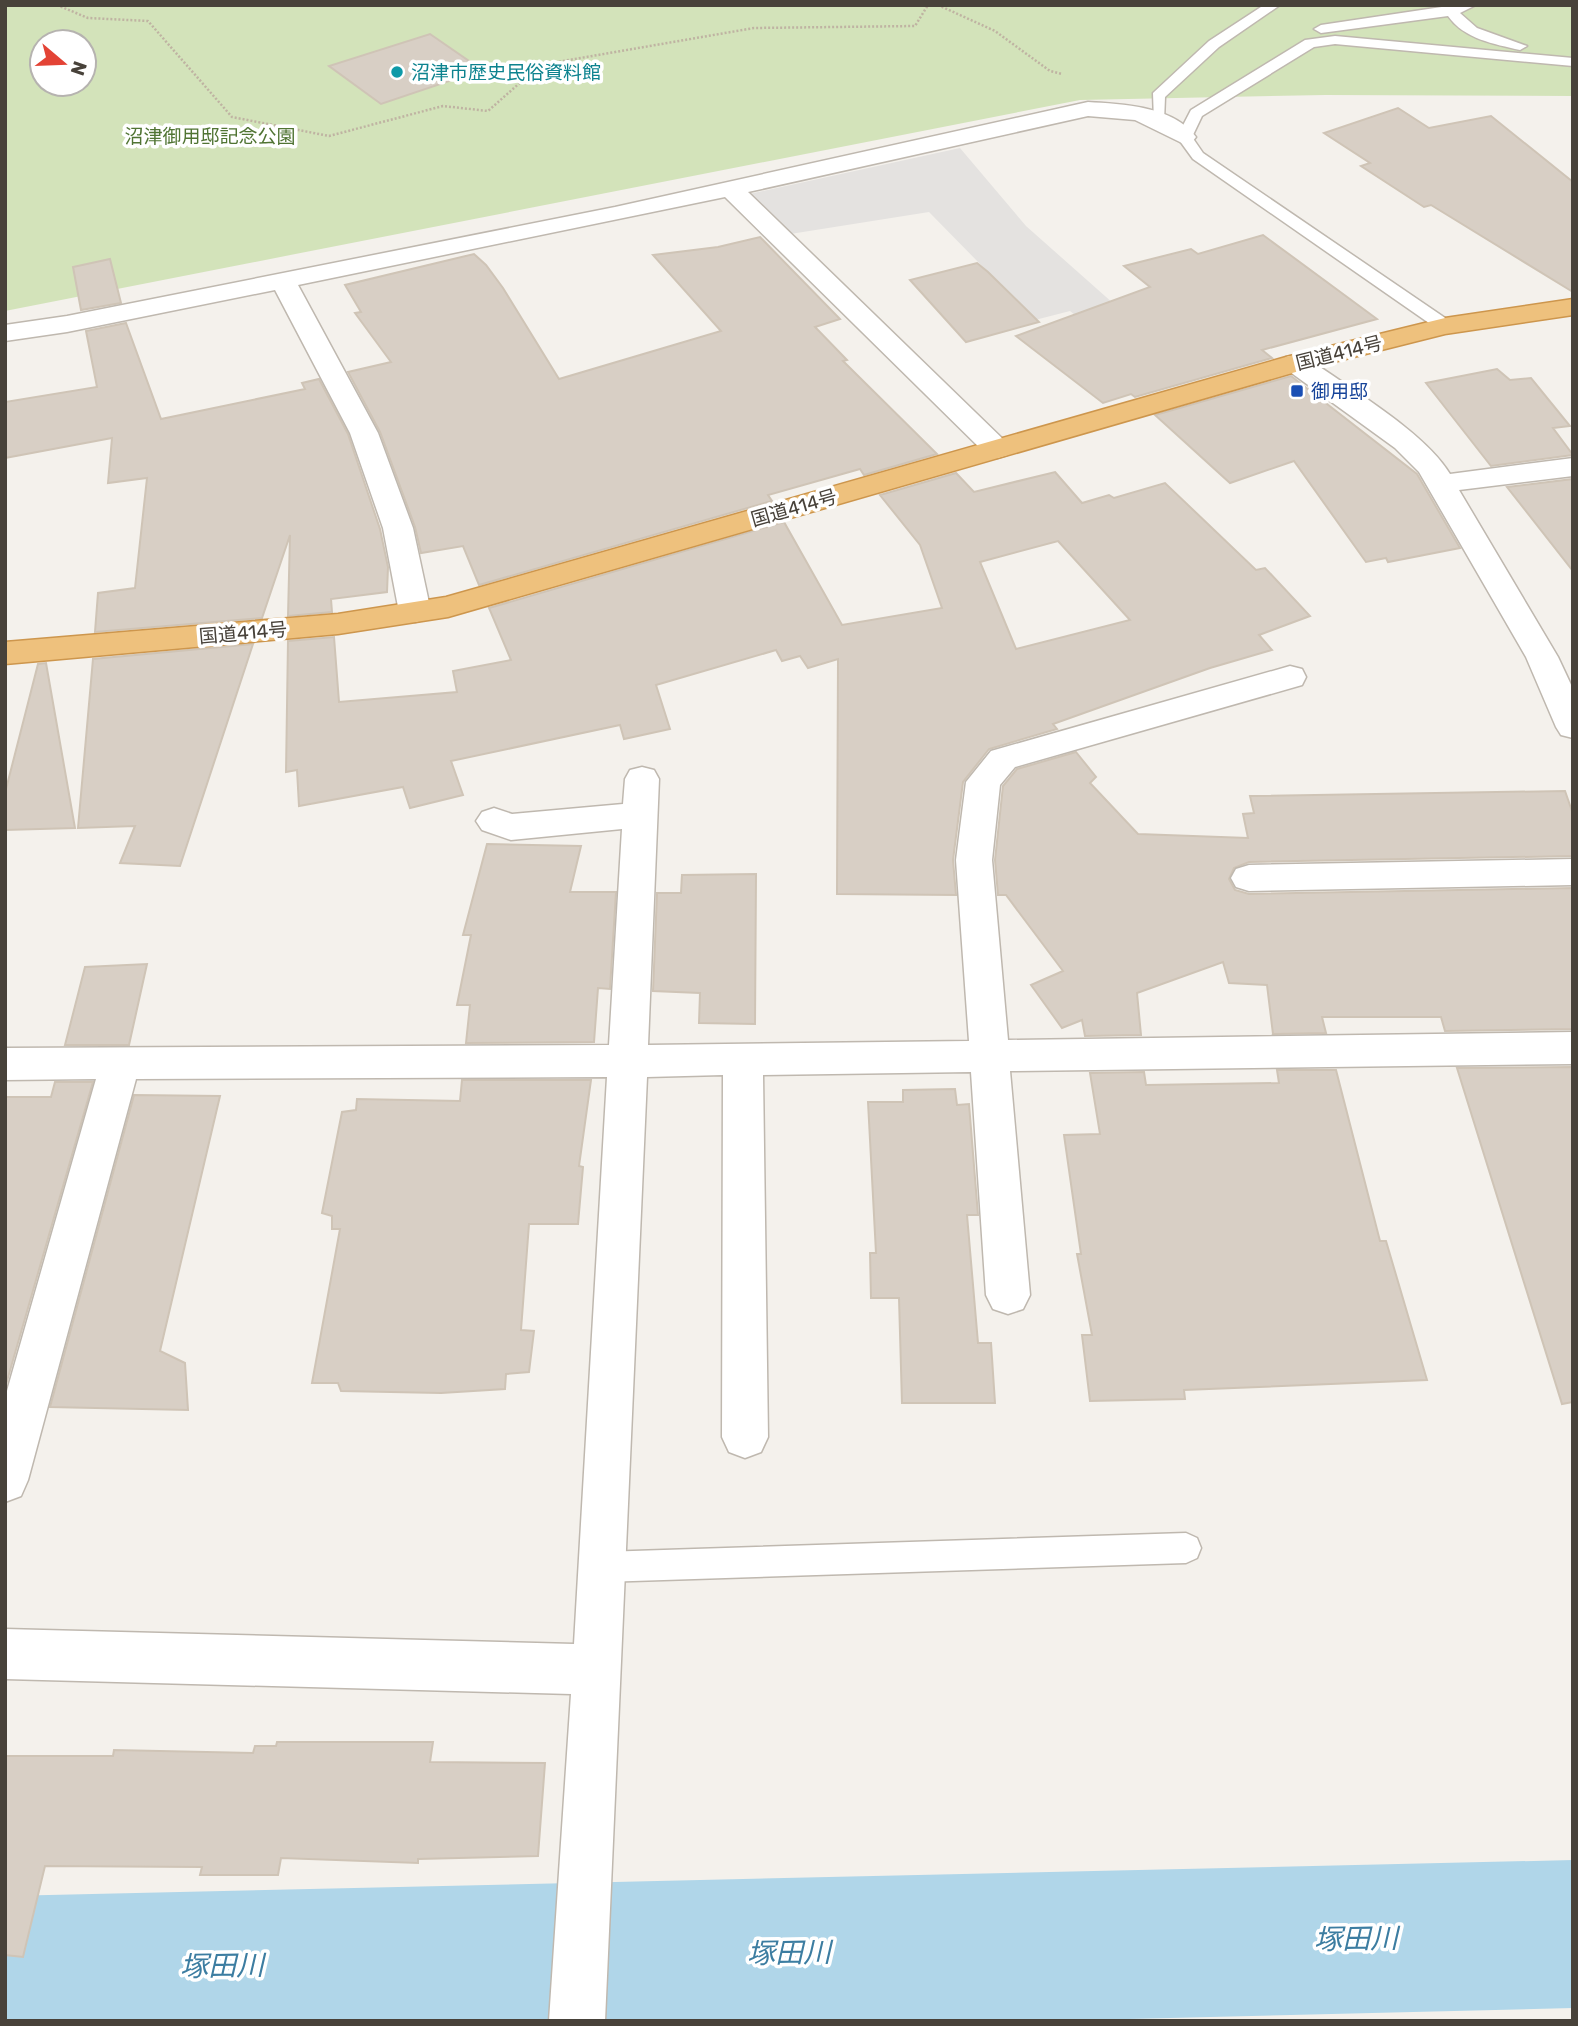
<svg xmlns="http://www.w3.org/2000/svg" width="1578" height="2026" font-family="Rubik,'Noto Sans JP',sans-serif">
<style>
.green{fill:#d3e3ba;fill-rule:evenodd}
.parking{fill:#e4e2e0}
.lines{fill:none;stroke-linecap:round;stroke-linejoin:round}
.river{fill:#b0d6e9;fill-rule:evenodd}
.building{fill:#d8cfc5;stroke:#cfc4b6;stroke-width:2;fill-rule:evenodd}
.lane-casing{stroke:#bfb8af;stroke-width:3}
.street-casing{stroke:#bfb8af;stroke-width:3}
.highway-casing{stroke:#cd964d;stroke-width:3}
.path{stroke:#bfb3a2;stroke-width:2.5;stroke-dasharray:2 2;stroke-linecap:butt}
.lane{fill:#fff;fill-rule:evenodd}
.street{fill:#fff;fill-rule:evenodd}
.highway{fill:#eec17d;fill-rule:evenodd}
.culture-dot{fill:#0f9aa8;stroke:#fff;stroke-width:2.5}
.transit-dot{fill:#1a4fb4;stroke:#fff;stroke-width:2.5}
.labels{text-anchor:middle;dominant-baseline:central;stroke-width:7;stroke-linejoin:round;paint-order:stroke}
.far-culture-label{font-size:19px;fill:#0d838f;stroke:#fff;text-anchor:start}
.far-park-label{font-size:19px;fill:#507433;stroke:#fff}
.far-street-label{font-size:19px;fill:#48423a;stroke:#fff}
.far-transit-label{font-size:19px;fill:#164399;stroke:#fff;text-anchor:start}
.near-water-label{font-size:28px;font-style:italic;fill:#3c7da1;stroke:#fff}
</style>
<rect width="100%" height="100%" fill="#f4f1ec"/>
<!-- green -->
<path class="green" d="M5,5H1573V96L1325,95L1080,100L5,311ZM42,42H84V84H42Z"/>
<!-- parking -->
<path class="parking" d="M960,148L1026,226L1123,312L1159,383L1070,311L1035,320L929,212L784,235L749,194Z"/>
<g class="lines">
<!-- river -->
<path class="river" d="M1573,1860V2008L1047,2021H5V1896Z"/>
</g>
<!-- building -->
<g class="building">
<path d="M430,34L482,70L381,104L329,66Z"/>
<path d="M1398,108L1429,128L1491,116L1573,182V292L1431,205L1424,207L1361,166L1370,163L1324,133Z"/>
<path d="M1263,235L1377,319L1262,350L1272,358L1135,397L1131,394L1103,403L1016,336L1150,287L1124,266L1191,249L1198,254Z"/>
<path d="M760,237L840,319L815,327L847,360L843,361L937,454L864,475L860,469L768,495L772,501L479,585L463,546L421,553L415,527L380,432L348,372L391,362L355,313L361,312L345,285L474,254L486,265L503,288L559,379L721,331L653,255L718,247Z"/>
<path d="M110,259L121,303L81,310L73,267Z"/>
<path d="M977,263L988,272L1039,322L966,342L910,280Z"/>
<path d="M126,323L161,419L305,389L302,383L319,379L348,434L380,529L388,567L387,592L331,599L332,612L288,616L290,535L262,618L95,632L98,593L135,588L147,478L108,483L112,438L5,458V402L97,387L86,331Z"/>
<path d="M1497,369L1510,380L1531,378L1570,426L1553,428L1573,455L1491,466L1426,383Z"/>
<path d="M1291,376L1417,474L1460,548L1388,562L1386,558L1366,562L1294,461L1230,483L1155,415Z"/>
<path d="M1055,472L1082,503L1109,495L1114,498L1165,483L1256,570L1265,568L1310,616L1259,635L1272,650L1210,668L1053,724L1057,729L989,749L963,782L953,860L956,895L837,894L838,659L808,668L800,656L782,661L776,650L656,685L670,729L624,739L620,725L451,761L463,795L410,808L403,787L299,806L297,770L286,772L288,641L334,637L339,702L457,692L453,671L511,660L489,608L784,522L842,625L942,608L920,545L880,495L956,473L974,492ZM1058,541L1130,620L1016,649L980,562Z"/>
<path d="M1573,479V571L1507,487Z"/>
<path d="M253,644L180,866L120,863L135,826L78,828L93,659Z"/>
<path d="M46,663L75,828L5,830V793L38,664Z"/>
<path d="M1076,752L1096,777L1090,783L1138,834L1248,838L1243,814L1254,813L1250,796L1565,791L1573,814V856L1249,862L1234,868L1229,879L1235,890L1249,894L1573,888V1029L1445,1031L1441,1017H1322L1326,1033L1273,1034L1267,985L1229,983L1223,962L1137,993L1141,1035L1085,1036L1082,1020L1062,1028L1031,985L1063,971L1006,895H998L995,860L1003,786L1017,769Z"/>
<path d="M487,844L581,846L570,892H616L610,989L598,988L594,1042L466,1043L470,1005H457L471,935H463Z"/>
<path d="M756,874L755,1024L699,1023L700,993L653,991L657,893H681L682,875Z"/>
<path d="M147,964L129,1045H65L85,967Z"/>
<path d="M1573,1067V1402L1562,1404L1457,1068Z"/>
<path d="M1277,1070H1336L1380,1241H1386L1427,1380L1184,1390L1185,1399L1090,1401L1082,1335H1092L1077,1254H1081L1064,1135L1100,1134L1090,1073L1144,1072L1146,1085L1279,1083Z"/>
<path d="M462,1080H591L579,1166L583,1167L578,1224H529L521,1330L534,1331L529,1372L506,1374L505,1389L441,1393L341,1391L338,1383H312L340,1229H332V1216L322,1213L342,1112L356,1110L357,1099L460,1101Z"/>
<path d="M55,1082H93L5,1388V1097H51Z"/>
<path d="M955,1089L957,1105L969,1104L978,1215H967L978,1343H991L995,1403H902L899,1298H871L870,1253H876L868,1102H903V1090Z"/>
<path d="M134,1095L220,1096L160,1351L185,1363L188,1410L50,1407Z"/>
<path d="M277,1742H433L430,1762L545,1763L538,1856L418,1859V1863L281,1858L278,1875H200L202,1867L45,1866L23,1957L5,1955V1756H113L114,1750L253,1753L255,1746H276Z"/>
</g>
<g class="lines">
<!-- lane casing -->
<g class="lane-casing">
<g id="lane">
<path d="M1264,5H1280L1219,47L1165,97L1164,121H1154L1153,93L1209,41Z"/>
<path d="M1455,5H1476L1460,13L1477,28L1527,46L1520,50C1494,44 1464,39 1448,16L1321,33L1314,29L1321,25Z"/>
<path d="M1335,36L1573,58V66L1335,44L1314,47L1202,116L1192,137L1203,153L1451,322L1453,326L1451,330H1439L1193,159L1177,137L1191,110L1305,40Z"/>
<path d="M1186,1533L1197,1538L1201,1548L1197,1558L1186,1563L602,1582L591,1578L587,1567L591,1556L602,1552Z"/>
</g>
</g>
<!-- street casing -->
<g class="street-casing">
<g id="street">
<path d="M1088,102C1122,104 1174,106 1196,137L1192,142L1184,144L1135,120L1088,116L748,192L1007,443L1011,449L1007,455L997,458L987,455L725,197L298,285L378,433L413,528L431,612L426,619L415,622L404,619L399,612L383,528L350,433L275,290L67,332L5,341V325L67,316L615,207Z"/>
<path d="M1296,355L1306,357C1347,387 1424,431 1450,474L1573,458V476L1459,490L1558,657L1573,689V738L1561,735L1556,727L1526,657L1419,472L1395,448L1286,369L1282,363L1286,357Z"/>
<path d="M1290,666L1302,669L1306,677L1302,685L1015,767L1000,785L992,860L1008,1040L1573,1032V1064L1010,1071L1030,1295L1023,1309L1008,1314L993,1309L986,1295L971,1072L763,1075L768,1437L761,1452L745,1458L729,1452L722,1437L723,1075L647,1077L605,2021H549L571,1694L5,1679V1629L574,1644L607,1077L136,1079L28,1480L21,1496L5,1502V1398L96,1079L5,1080V1048L609,1045L622,829L511,840L482,830L476,821L482,812L494,808L512,814L623,804L625,779L630,770L642,767L654,770L659,779L648,1045L969,1041L956,860L966,782L991,751Z"/>
<path d="M1573,859V885L1249,891L1236,887L1231,878L1236,869L1249,865Z"/>
</g>
</g>
<!-- highway casing -->
<g class="highway-casing">
<path id="highway" d="M1573,299V315L1445,334L1306,369L448,617L338,634L5,664V642L338,614L446,597L1286,357L1445,318Z"/>
</g>
<!-- path -->
<g class="path">
<path d="M57,5L88,18L148,21L232,117L329,136L443,106L488,111L540,65L754,28L915,26L928,5"/>
<path d="M938,5L995,31L1050,71L1062,74"/>
</g>
<!-- lane -->
<use href="#lane" class="lane"/>
<!-- street -->
<use href="#street" class="street"/>
<!-- highway -->
<use href="#highway" class="highway"/>
</g>
<!-- markers -->
<circle class="culture-dot" cx="397" cy="72" r="7"/>
<rect class="transit-dot" x="1290" y="384" width="14" height="14" rx="3.5"/>
<g class="labels">
<!-- far-culture labels -->
<g class="far-culture-label">
<text x="411" y="72">沼津市歴史民俗資料館</text>
</g>
<!-- far-park labels -->
<g class="far-park-label">
<text x="210" y="136">沼津御用邸記念公園</text>
</g>
<!-- far-street labels -->
<g class="far-street-label">
<text transform="translate(1339 353) rotate(-14)">国道414号</text>
<text transform="translate(794 508) rotate(-16)">国道414号</text>
<text transform="translate(243 633) rotate(-5)">国道414号</text>
</g>
<!-- far-transit labels -->
<g class="far-transit-label">
<text x="1311" y="391">御用邸</text>
</g>
<!-- near-water labels -->
<g class="near-water-label">
<text transform="translate(1356 1939) rotate(-1)">塚田川</text>
<text transform="translate(789 1953) rotate(-1)">塚田川</text>
<text transform="translate(222 1966) rotate(-1)">塚田川</text>
</g>
</g>
<!-- border -->
<rect width="1578" height="2026" fill="none" stroke="#48423a" stroke-width="14"/>
<!-- north arrow -->
<g transform="translate(63 63) rotate(109)"><circle r="33" fill="#ffffff" stroke="#b6b3b0" stroke-width="2"/>
<path d="M0-5L12 26L0 18L-12 26Z" fill="#e34335"/>
<text y="-10" font-size="19" font-weight="bold" text-anchor="middle" fill="#48423a">N</text>
</g>
</svg>
